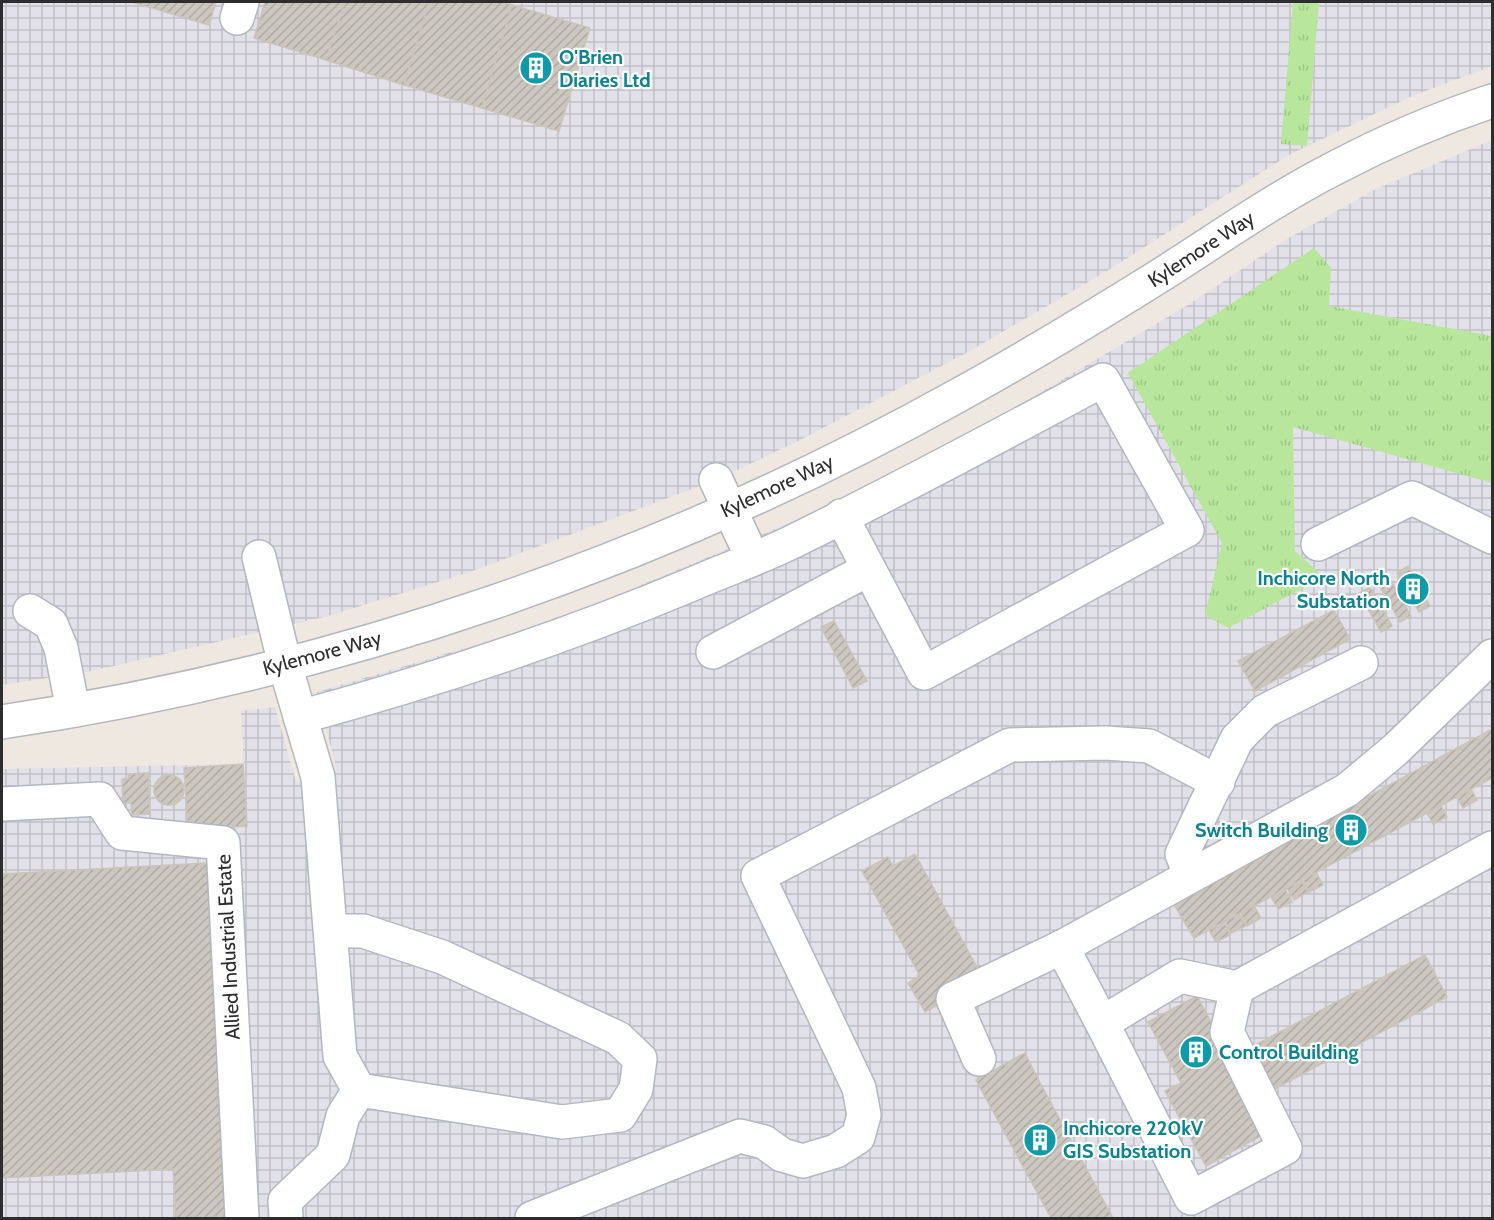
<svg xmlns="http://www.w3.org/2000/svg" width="1494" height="1220" font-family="Cabin,sans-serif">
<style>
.industrial{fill:url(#industrial-grid)}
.grass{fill:url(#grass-tufts)}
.building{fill:url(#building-hatch);stroke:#cbc4b9;stroke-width:1.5}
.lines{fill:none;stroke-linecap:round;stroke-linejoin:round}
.minor-casing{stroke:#b3b7c1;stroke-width:36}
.minor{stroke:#fff;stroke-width:33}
.labels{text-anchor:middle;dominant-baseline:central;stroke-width:4.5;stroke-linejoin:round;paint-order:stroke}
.culture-label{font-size:20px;font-weight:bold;fill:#0d838f;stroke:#fff;text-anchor:start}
.street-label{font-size:20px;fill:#2d2d2d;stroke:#fff}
</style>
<defs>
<pattern id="industrial-grid" width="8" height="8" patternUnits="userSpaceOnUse" patternTransform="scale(1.5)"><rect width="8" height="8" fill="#e2e0e8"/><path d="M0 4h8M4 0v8" fill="none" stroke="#c2c0c7"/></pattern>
<pattern id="grass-tufts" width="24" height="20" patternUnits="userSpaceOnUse" patternTransform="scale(1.5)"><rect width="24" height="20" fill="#b8e69c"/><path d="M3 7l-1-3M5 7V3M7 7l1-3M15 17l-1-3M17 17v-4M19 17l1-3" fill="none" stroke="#9ec687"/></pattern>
<pattern id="building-hatch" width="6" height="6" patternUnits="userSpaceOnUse" patternTransform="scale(1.5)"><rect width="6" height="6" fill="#cbc6be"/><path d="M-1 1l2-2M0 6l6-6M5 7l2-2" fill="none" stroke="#afaaa4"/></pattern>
</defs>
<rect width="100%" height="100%" fill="#efe8e0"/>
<!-- industrial -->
<g class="industrial">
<path d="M2,2H1492V66L1412,96L1289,155L1107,271L968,352L800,440L716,480L467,573L328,616L92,671L2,685Z"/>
<path d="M1492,140V1218H2V769L243,764L248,843L241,711L275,707L296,782L337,771L317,692L502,637L605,600L804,517L977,430L1188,305L1287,239L1374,190Z"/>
</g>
<!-- grass -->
<g class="grass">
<path d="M1293,2H1319L1307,146L1281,144Z"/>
<path d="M1314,248L1331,268L1329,306L1492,336V483L1293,427L1295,551L1324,577L1228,628L1205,615L1222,543L1128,373Z"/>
</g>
<!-- building -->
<g class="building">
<path d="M132,2H216L209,25Z"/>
<path d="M265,2H345L326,60L254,38Z"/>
<path d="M345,2H429L404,85L326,60Z"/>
<path d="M429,2H500L512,5L482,108L404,85Z"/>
<path d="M512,5L590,28L559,131L482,108Z"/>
<path d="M1408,566L1430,606L1419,612L1397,573Z"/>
<path d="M1389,577L1411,616L1400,622L1378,583Z"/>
<path d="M1370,587L1392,626L1381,632L1359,593Z"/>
<path d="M1334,610L1350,639L1255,691L1238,661Z"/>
<path d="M834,621L867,681L853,688L821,627Z"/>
<path d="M1492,729V778L1194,938L1173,903Z"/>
<path d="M243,764L247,826L188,829L184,768Z"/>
<path d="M148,773L150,814L132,815L131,803H123L122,779H129L128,774Z"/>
<circle cx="169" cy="790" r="15"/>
<path d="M1471,789L1477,800L1463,808L1457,797Z"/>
<path d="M1441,806L1447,817L1433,824L1427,813Z"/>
<path d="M915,854L984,980L925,1012L908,983L920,976L862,871L888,857L893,866Z"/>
<path d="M208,863L226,1217L176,1218L173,1169L2,1178V874Z"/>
<path d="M1316,872L1323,885L1309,892L1303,880Z"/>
<path d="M1301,880L1308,892L1294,900L1287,888Z"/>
<path d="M1285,889L1292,902L1278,909L1271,897Z"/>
<path d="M1254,906L1261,918L1247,926L1241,913Z"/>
<path d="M1239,914L1246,926L1231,933L1225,921Z"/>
<path d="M1224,922L1230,935L1216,942L1209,930Z"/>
<path d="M1425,955L1447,997L1267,1093L1244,1051Z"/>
<path d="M1197,996L1270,1131L1206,1166L1165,1091L1181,1083L1148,1022Z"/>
<path d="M1025,1053L1037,1077L1113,1218H1051L976,1080Z"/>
</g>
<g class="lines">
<!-- minor casing -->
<g class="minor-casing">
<g id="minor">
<path d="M237,18L242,2"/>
<path d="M716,480L745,542"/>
<path d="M1318,544L1412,498L1492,537"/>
<path d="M259,557L285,665L318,777L340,1056L359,1090L562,1122L620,1115L636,1089L640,1059L618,1038L442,957L363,931H330"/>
<path d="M30,611L51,624L61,648L73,710"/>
<path d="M713,652L869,569"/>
<path d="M300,717C433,681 563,638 690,585C724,570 760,558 794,541C898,490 1001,435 1103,380L1187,530L924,673L841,516"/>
<path d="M2,722C337,672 660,561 957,396C1026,358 1094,317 1161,275C1218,239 1274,199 1335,168C1386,141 1438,119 1492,101"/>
<path d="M2,804L100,799L122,833L223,843L242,1218"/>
<path d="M1190,875L1182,854L1237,739L1265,711L1361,663"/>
<path d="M1062,947L1347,790L1395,750L1492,656"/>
<path d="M1237,988L1227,1032L1285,1148L1191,1198L1102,1023L1180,976L1237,988L1492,848"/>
<path d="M979,1059L953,999L1062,947L1102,1023"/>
<path d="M286,1218L285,1201L333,1155L343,1116L359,1090"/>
<path d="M532,1218L740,1136L764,1142L782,1155L803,1161L836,1151L858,1137L864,1115L859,1088L758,876L1010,745L1106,743L1149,746L1218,782"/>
</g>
</g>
<!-- minor -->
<use href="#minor" class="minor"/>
</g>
<!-- icons -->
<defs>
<g id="building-disc" transform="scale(1.725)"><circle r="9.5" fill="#0f9aa8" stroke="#fff"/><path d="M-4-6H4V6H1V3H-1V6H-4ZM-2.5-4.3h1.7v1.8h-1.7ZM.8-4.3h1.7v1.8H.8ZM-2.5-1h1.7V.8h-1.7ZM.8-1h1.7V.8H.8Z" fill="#fff"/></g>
</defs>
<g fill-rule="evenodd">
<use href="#building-disc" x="536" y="68"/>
<use href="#building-disc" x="1413" y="589"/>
<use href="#building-disc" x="1351" y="830"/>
<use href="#building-disc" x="1196" y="1052"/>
<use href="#building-disc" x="1040" y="1140"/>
</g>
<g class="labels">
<!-- culture labels -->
<g class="culture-label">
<text x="559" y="57">O'Brien<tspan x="559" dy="23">Diaries Ltd</tspan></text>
<text x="1390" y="578" text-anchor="end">Inchicore North<tspan x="1390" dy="23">Substation</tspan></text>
<text x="1328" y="830" text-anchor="end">Switch Building</text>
<text x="1219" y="1052">Control Building</text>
<text x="1063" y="1128">Inchicore 220kV<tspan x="1063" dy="23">GIS Substation</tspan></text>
</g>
<!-- street labels -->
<g class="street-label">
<text transform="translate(1201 249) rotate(-33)">Kylemore Way</text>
<text transform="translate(777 486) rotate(-25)">Kylemore Way</text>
<text transform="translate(322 653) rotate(-15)">Kylemore Way</text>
<text transform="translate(228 947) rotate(-93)">Allied Industrial Estate</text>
</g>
</g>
<!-- border -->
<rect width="1494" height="1220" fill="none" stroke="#2d2d2d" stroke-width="6"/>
</svg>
